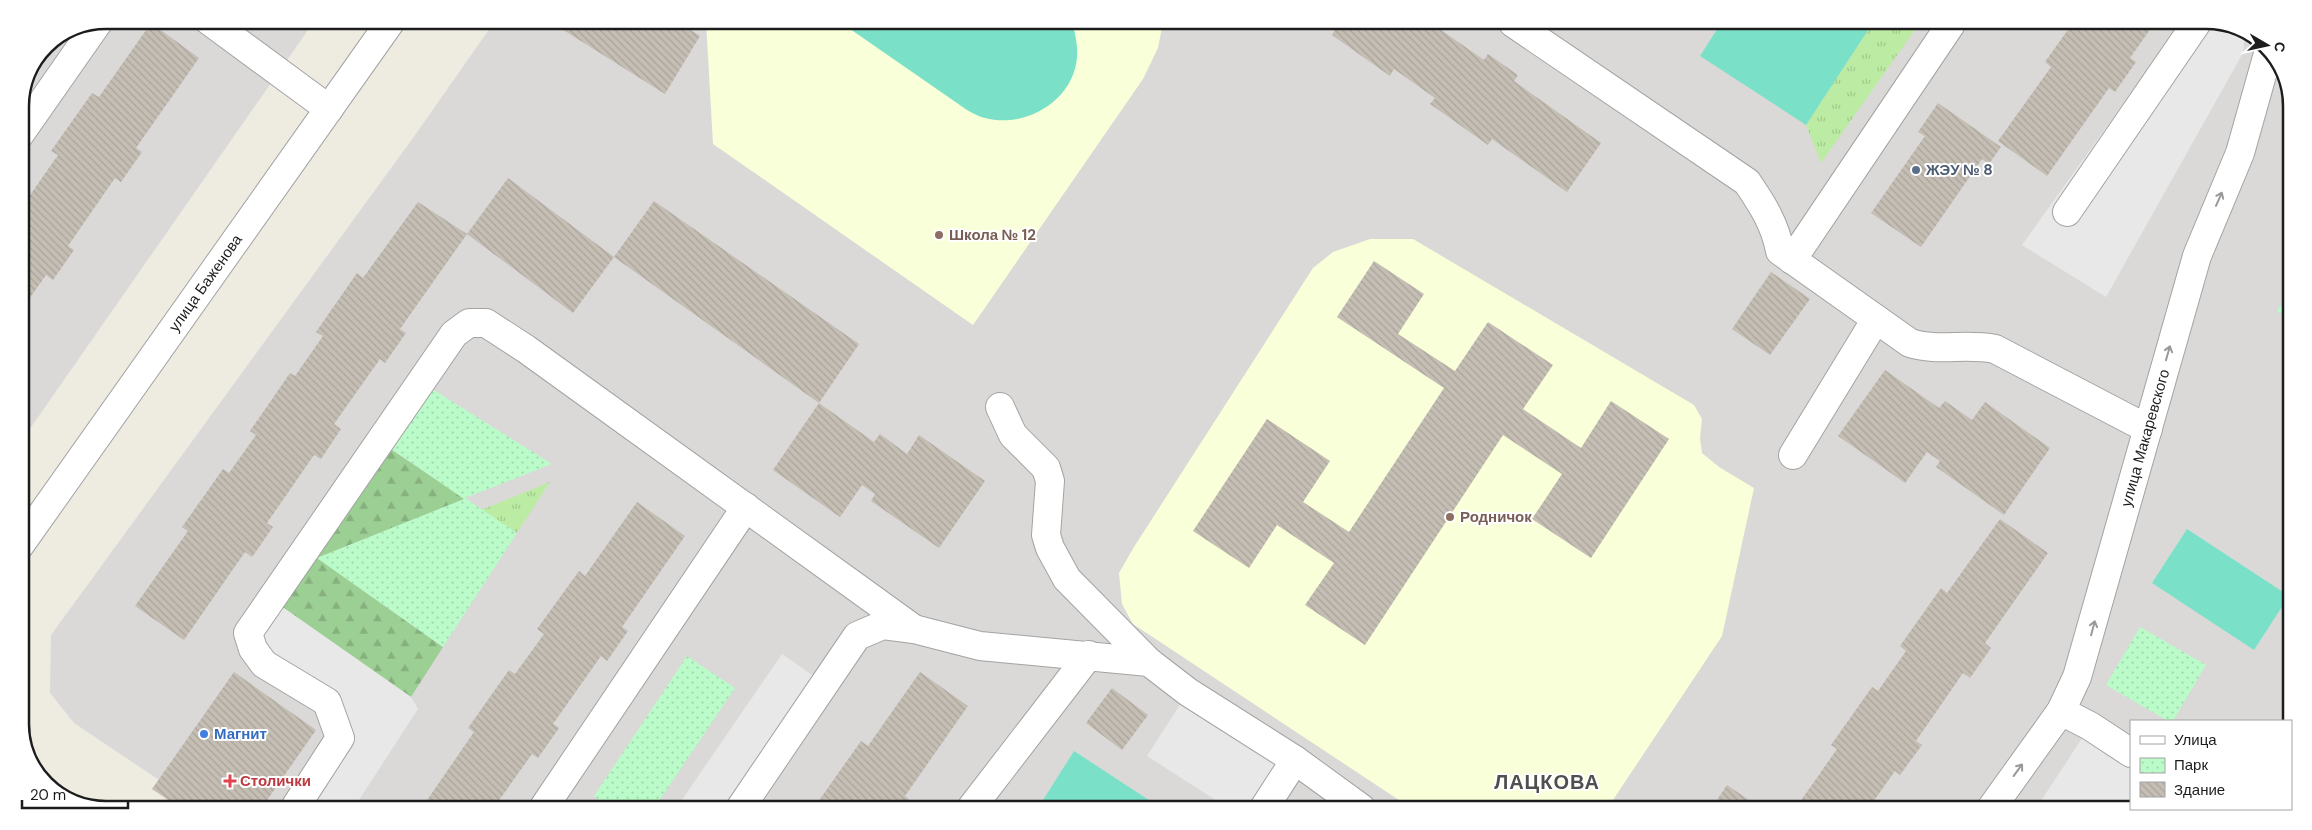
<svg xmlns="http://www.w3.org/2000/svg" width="2312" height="830" font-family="'DM Sans',sans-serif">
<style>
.residential{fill:#dad9d8}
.education{fill:#f9ffd8}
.grass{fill:url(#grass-tufts)}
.forest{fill:url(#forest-firs)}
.park{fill:url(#park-dots)}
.pitch{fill:#7ae1c8}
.parking{fill:#e8e8e8}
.building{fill:url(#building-back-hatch)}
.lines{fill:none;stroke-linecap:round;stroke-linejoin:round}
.minor-casing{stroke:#a3a3a3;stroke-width:30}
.minor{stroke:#fff;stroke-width:28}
.oneway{stroke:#999}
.service-dot{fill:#5c6f8a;stroke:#fff;stroke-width:2}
.education-dot{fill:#8d6e63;stroke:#fff;stroke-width:2}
.shop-dot{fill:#3f7fe0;stroke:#fff;stroke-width:2}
.health-dot{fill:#e0444e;stroke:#fff;stroke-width:2}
.labels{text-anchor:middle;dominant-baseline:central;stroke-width:4;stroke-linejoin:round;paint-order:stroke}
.service-label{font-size:15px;font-weight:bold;fill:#4e5e75;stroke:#fff;text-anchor:start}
.education-label{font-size:15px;font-weight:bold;fill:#785e54;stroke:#fff;text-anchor:start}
.street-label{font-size:15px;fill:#1c1c1c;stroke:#fff}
.shop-label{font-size:15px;font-weight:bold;fill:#366cbe;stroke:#fff;text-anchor:start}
.health-label{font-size:15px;font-weight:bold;fill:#be3a42;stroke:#fff;text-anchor:start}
.district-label{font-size:20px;font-weight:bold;letter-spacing:1px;fill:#4f4f4f;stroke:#fff}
.rim{fill:none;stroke:#1c1c1c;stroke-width:2.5}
</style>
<defs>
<pattern id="grass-tufts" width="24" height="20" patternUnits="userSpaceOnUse" patternTransform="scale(1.25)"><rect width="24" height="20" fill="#bceba3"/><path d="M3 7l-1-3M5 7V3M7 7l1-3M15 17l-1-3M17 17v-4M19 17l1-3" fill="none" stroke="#a1c98c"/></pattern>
<pattern id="forest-firs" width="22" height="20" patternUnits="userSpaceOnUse" patternTransform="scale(1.25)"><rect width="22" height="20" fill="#9ccf93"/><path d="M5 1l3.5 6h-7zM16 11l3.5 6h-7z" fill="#86b17e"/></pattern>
<pattern id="park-dots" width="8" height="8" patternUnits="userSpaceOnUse" patternTransform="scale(1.25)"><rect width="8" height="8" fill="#bafbc9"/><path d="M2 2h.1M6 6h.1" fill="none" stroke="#9fd7ac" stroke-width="1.8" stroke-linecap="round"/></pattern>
<pattern id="building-back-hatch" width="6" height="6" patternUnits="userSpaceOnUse" patternTransform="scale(1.25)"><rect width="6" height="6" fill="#c5beb4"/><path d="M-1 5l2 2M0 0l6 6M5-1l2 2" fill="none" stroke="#a9a39a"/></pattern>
</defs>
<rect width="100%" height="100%" fill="#eeebe1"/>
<!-- residential -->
<g class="residential">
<path d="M106,20H315L20,443V101L45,45L73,26Z"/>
<path d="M495,21L2233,24L2274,53L2292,100L2288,721H2131V809H2210L2206,810L198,806L74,723L50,693L51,635L413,138Z"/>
</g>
<!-- education -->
<g class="education">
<path d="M706,21L1163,22L1158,48L1143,79L973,325L713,144Z"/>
<path d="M1370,239H1413L1694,405L1702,419L1700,438L1702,453L1719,467L1754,488L1722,636L1607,809L1411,808L1133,624L1122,604L1119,573L1134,547L1313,268L1333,252Z"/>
</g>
<!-- grass -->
<g class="grass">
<path d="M1872,24H1919L1821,163L1806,125Z"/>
<path d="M550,482L517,533L481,510Z"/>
</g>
<!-- forest -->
<path class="forest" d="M392,450L465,499L317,558L443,647L411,697L271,599L294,567L317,558Z"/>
<!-- park -->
<g class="park">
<path d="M2291,291L2290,319L2277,311Z"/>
<path d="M421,382L552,464L465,498L517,533L443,647L317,558L464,499L380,441Z"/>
<path d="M2140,627L2206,665L2173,721H2168L2106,685Z"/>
<path d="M687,656L735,688L655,807H609L594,796Z"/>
</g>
<!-- pitch -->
<g class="pitch">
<path d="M840,22H1072C1075,33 1078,45 1077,57C1074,100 1026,129 985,118C979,117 973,113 967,110Z"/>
<path d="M1721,23L1872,24L1806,125L1700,56Z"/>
<path d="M2187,529L2289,596L2254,650L2152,583Z"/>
<path d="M1074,751L1161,808H1038Z"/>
</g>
<!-- parking -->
<g class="parking">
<path d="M2180,24H2233L2245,33L2243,53L2106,297L2022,245Z"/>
<path d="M271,599L411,697L418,709L355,806H296L334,718L253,649Z"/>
<path d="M782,654L825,684L741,807H677Z"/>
<path d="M1188,692L1295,760L1264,808H1228L1147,756Z"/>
<path d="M2090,726L2131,753V809L2201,810H2035Z"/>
</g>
<!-- building -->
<g class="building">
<path d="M560,21H676L700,36L665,94L557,26Z"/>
<path d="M151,23L199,58L136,148L142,152L121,182L115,178L68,246L74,250L53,280L46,275L20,312V196L24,191L30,195L58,155L51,151L92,93L99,97Z"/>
<path d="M1328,23H1431L1484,60L1488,54L1518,75L1514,81L1601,143L1567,192L1492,139L1488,145L1430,104L1435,98L1394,69L1390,76L1332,35L1336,28Z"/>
<path d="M2072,24H2154L2130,58L2136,62L2115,92L2109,88L2047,176L1998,141L2051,67L2045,62Z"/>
<path d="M1938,103L2001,147L1989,164L1982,159L1921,247L1871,213L1925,136L1918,132Z"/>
<path d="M508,178L614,257L573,313L467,234L400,329L406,333L385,363L380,359L334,424L341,429L321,459L314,455L267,523L273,527L252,557L245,552L184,640L135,606L188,531L182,527L223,469L229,473L256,435L250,431L290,373L295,376L323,336L316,332L357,273L363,278L418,202L467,234Z"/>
<path d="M654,201L859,344L819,403L614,257Z"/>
<path d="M1374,261L1424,294L1398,334L1455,371L1488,322L1553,365L1523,409L1581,448L1611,401L1669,439L1591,558L1532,519L1562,474L1503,435L1365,645L1305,605L1334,563L1277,525L1249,568L1193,531L1267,419L1330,461L1303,502L1349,532L1444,388L1337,317Z"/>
<path d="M1771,272L1810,299L1770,355L1732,329Z"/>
<path d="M1885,370L1939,408L1945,401L1972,420L1985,402L2050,448L2004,515L1936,467L1940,461L1927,452L1905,483L1838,436Z"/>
<path d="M819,403L874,442L880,434L907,454L919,435L985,481L939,548L871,501L875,494L862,485L840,517L773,470Z"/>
<path d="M637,502L685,536L622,627L628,631L607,661L601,656L553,724L559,728L538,758L532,754L495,806H423L474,732L468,728L509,670L515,674L544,634L537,629L579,571L585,576Z"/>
<path d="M2000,519L2048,553L1985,643L1991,648L1970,678L1963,673L1916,741L1922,745L1900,775L1895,771L1868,809H1795L1837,749L1831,745L1872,687L1878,691L1906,651L1900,646L1941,588L1947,593Z"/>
<path d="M234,672L316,730L263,806H177L152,789Z"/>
<path d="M920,672L968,706L905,796L911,801L907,807H825L827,804L820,799L861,741L868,746Z"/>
<path d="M1112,688L1148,715L1122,750L1086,723Z"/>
<path d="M1727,785L1762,809H1711Z"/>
</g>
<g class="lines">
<!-- minor casing -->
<g class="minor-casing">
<g id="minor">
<path d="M208,20L329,109"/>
<path d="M1513,23L1747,182C1762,204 1775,224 1780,251L1910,343C1938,352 1965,343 1995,349L2148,429"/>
<path d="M20,134L99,21"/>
<path d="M2067,212L2196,24"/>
<path d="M1792,260L1951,24"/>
<path d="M1000,407L1013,435L1046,468L1050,481L1046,535L1050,548L1067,579L1149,662"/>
<path d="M1793,455L1876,319"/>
<path id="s1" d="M20,545L391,21"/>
<path d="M2061,711L2090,726L2131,753"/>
<path d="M296,806L340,738L327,702L264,664L253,649L248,633L454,334L469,323H486L526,349L914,629"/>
<path d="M544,807L746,507"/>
<path d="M741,807L857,636L883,625L914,629L980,646L1149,662L1188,692L1295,760L1361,808"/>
<path d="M972,807L1089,655"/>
<path d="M1264,808L1295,760"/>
<path id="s2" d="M1990,810L2061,711L2077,677L2197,256L2240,153L2269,50"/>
<path d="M2160,810V809"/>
</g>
</g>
<!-- minor -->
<use href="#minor" class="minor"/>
</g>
<!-- one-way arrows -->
<defs><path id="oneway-shaft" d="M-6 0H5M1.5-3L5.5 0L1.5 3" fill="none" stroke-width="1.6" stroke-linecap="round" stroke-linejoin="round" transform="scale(1.25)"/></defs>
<g class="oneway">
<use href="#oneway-shaft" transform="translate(2219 199) rotate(-66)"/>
<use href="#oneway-shaft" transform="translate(2168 353) rotate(-74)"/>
<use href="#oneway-shaft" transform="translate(2093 628) rotate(-75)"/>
<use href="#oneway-shaft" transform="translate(2018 770) rotate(-54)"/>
</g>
<!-- markers -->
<circle class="service-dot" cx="1916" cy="170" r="5"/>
<g class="education-dot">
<circle cx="939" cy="235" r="5"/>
<circle cx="1450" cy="517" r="5"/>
</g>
<circle class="shop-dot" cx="204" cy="734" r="5"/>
<path class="health-dot" d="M227.5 773.5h5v5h5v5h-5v5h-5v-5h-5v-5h5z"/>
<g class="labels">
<!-- service labels -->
<g class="service-label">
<text x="1926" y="170">ЖЭУ № 8</text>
</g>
<!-- education labels -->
<g class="education-label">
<text x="949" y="235">Школа № 12</text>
<text x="1460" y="517">Родничок</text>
</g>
<!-- street labels -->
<g class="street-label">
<text stroke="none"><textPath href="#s1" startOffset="321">улица Баженова</textPath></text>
<text stroke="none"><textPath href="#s2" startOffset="408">улица Макаревского</textPath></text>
</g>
<!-- shop labels -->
<g class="shop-label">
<text x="214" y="734">Магнит</text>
</g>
<!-- health labels -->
<g class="health-label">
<text x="240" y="781">Столички</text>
</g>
<!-- district labels -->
<g class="district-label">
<text x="1547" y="782">ЛАЦКОВА</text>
</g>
</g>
<!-- crop -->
<path d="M0 0H2312V830H0ZM106 29H2206A77 77 0 0 1 2283 106V724A77 77 0 0 1 2206 801H106A77 77 0 0 1 29 724V106A77 77 0 0 1 106 29Z" fill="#fff" fill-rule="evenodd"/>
<path class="rim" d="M106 29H2206A77 77 0 0 1 2283 106V724A77 77 0 0 1 2206 801H106A77 77 0 0 1 29 724V106A77 77 0 0 1 106 29Z"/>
<!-- legend -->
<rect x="2130" y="720" width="162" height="90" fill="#ffffff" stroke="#a4a4a4"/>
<rect x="2140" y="736" width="25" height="8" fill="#ffffff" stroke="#a4a4a4"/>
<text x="2174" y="745" font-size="15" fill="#1c1c1c">Улица</text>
<rect x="2140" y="758" width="25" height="15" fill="url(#park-dots)" stroke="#a4a4a4"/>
<text x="2174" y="770" font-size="15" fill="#1c1c1c">Парк</text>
<rect x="2140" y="782" width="25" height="15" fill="url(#building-back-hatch)" stroke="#a4a4a4"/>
<text x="2174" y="795" font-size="15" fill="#1c1c1c">Здание</text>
<!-- north arrow -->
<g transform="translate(2267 45) rotate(99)" stroke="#ffffff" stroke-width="4" paint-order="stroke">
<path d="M0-4L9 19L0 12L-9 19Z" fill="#1c1c1c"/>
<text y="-8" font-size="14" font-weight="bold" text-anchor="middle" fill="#1c1c1c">С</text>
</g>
<!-- scale -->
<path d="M22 800v8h106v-8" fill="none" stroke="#1c1c1c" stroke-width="2.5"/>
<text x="30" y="800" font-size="15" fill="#1c1c1c" stroke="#ffffff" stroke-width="4" paint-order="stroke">20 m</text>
</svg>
